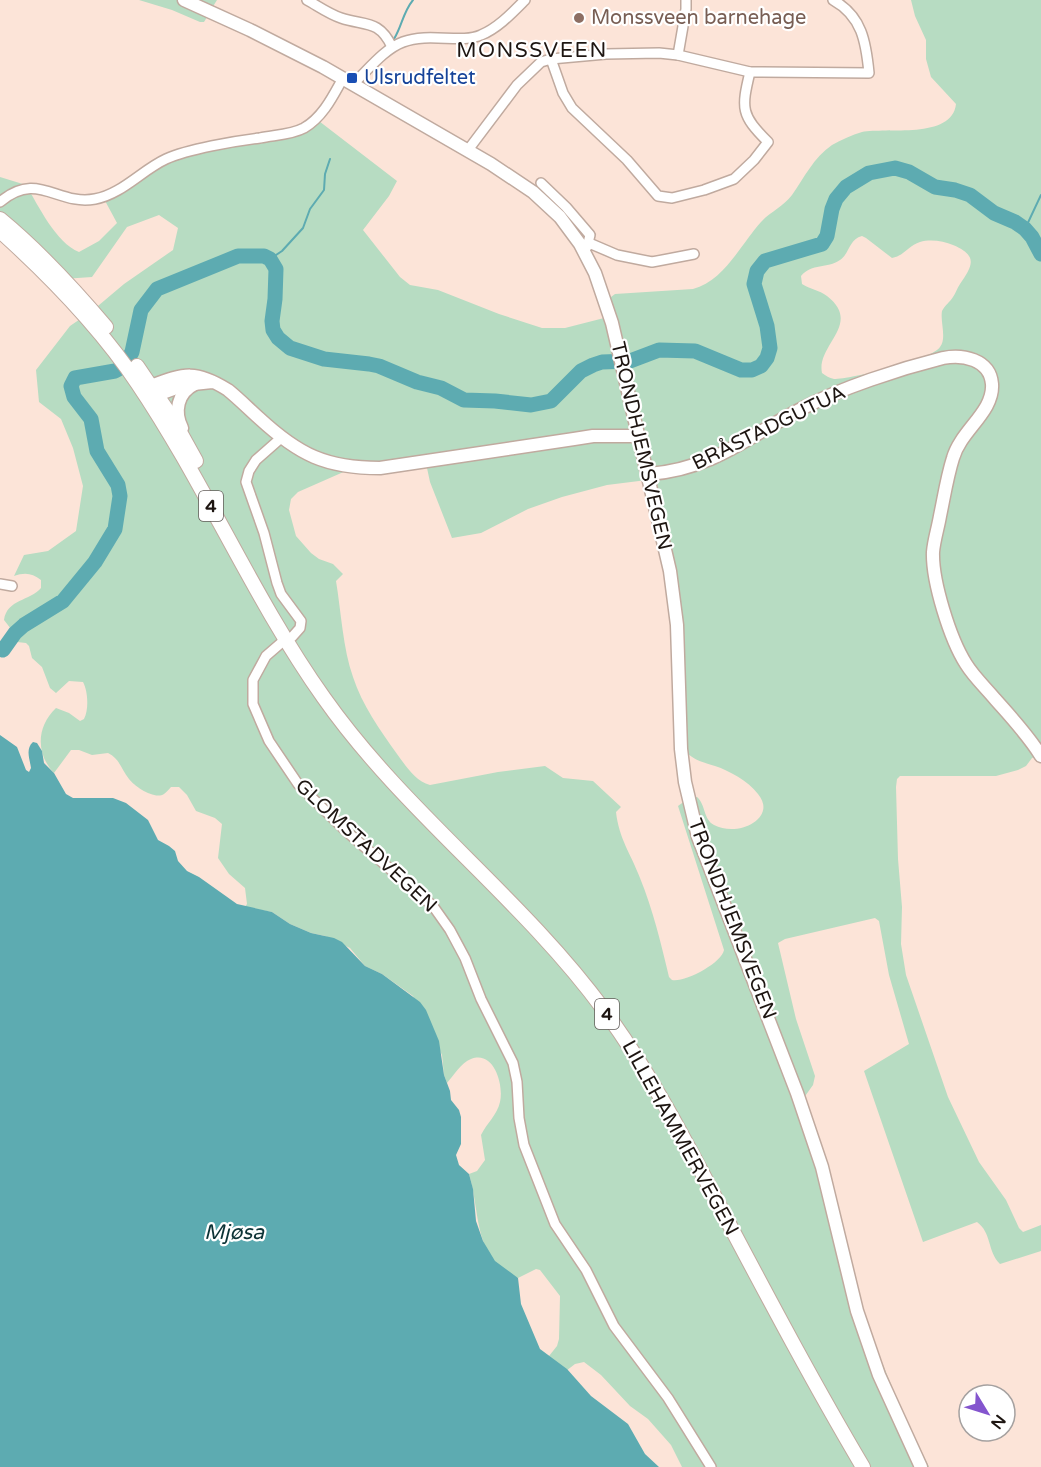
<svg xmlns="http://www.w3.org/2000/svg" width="1041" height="1467" font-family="'Varela Round',sans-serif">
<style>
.green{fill:#b7dcc2;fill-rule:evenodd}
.water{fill:#5dabb1}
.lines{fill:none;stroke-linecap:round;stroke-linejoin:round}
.stream{stroke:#5dabb1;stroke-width:2}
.river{stroke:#5dabb1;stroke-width:15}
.minor-casing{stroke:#c0aa9f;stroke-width:12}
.major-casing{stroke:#c0aa9f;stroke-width:15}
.highway-casing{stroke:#c0aa9f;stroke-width:16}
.minor{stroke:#fff;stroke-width:9}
.major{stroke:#fff;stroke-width:12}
.highway{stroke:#fff;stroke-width:14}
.education-dot{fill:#8d6e63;stroke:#fff;stroke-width:2}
.transit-dot{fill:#1a4fb4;stroke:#fff;stroke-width:2}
.labels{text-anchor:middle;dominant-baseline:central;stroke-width:4.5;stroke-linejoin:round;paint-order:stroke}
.shield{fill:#fff;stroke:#615b58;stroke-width:1.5}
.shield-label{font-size:18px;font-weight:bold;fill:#1d1511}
.education-label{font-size:20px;fill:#785e54;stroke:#fff;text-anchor:start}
.transit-label{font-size:20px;fill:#164399;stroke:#fff;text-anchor:start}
.street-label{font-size:20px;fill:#1d1511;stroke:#fff}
.neighbourhood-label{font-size:21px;letter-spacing:1.5px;fill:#1d1511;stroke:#fff}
.water-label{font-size:21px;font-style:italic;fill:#0c3336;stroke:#fff}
</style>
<rect width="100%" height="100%" fill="#fce4d8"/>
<!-- green -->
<g class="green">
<path d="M139,0H217C212,7 209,15 204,22H200L172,10Z"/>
<path d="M911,0H1041V755L1032,758L1026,766L1018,770L996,776H900L897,779L896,787L898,859L902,907L901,944L906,975L948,1097L979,1162L1006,1200L1019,1228L1023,1232L1041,1225V1251L1000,1264C987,1251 992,1233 977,1222L923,1242L864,1071L909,1044L889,975L879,921L875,918L785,939L778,943L796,1019L815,1076L813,1085L803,1099L867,1326L902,1411L929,1467H682L671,1445L648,1419L630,1406L601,1375L584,1362L575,1364L566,1371L549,1356L557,1346L559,1339L560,1296L540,1270L536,1269L518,1278C472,1258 481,1213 469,1174L477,1171L485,1160L481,1135C487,1123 497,1115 500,1102C504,1085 494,1050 471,1059C461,1063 454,1075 447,1083L444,1075L442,1055L413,996L382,974L365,966L350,948L325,936L311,933L290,924L272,912L245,907L247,904L245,888L229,874L218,858L222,824L215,818L196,811L187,795L179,787H171C169,789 167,792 164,794C155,800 135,787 129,779C121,769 120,759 108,753L92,755L79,750H71L54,773C36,754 36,727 56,708L69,713L80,721L84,719C89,710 88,691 83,682L69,681L56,693L50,688L42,667L32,658L29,646L26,643L17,642L5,650L1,648L11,629L4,620C7,599 30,601 41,588V580C32,573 25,572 14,576L24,555L48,551L76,531L83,486L73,448L61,419L39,402L36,370L70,326L92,311L124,284L173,250L178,228L159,215L127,227L92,277L63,279L0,226V177L26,185C38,205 56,243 79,252L99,241L117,223L103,197L165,158L282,137L315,118L397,181L389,196L363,230L400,277L410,285L438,290L499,314L542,328H565L608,317L611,297L615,294L693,289C724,281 741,244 761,222C770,212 783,207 792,195C804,178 814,157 832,145C841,140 852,135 862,132C886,127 952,140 956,104L931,77L926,59V40L915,16ZM862,236L866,238L892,258C904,256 909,245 920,242C930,239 944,241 953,245C979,256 972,266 960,284C957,288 956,293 953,297C950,302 945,305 942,311C940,322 947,338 940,347C932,360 851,379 834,379C829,378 826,376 822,373C816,345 863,324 827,296C819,290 810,289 802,284L801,276C812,263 827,269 840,260C850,253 849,239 862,236ZM424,466L427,468L430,482L452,538L481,533L528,509L562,497L607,485L647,480L675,624L686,752C695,761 703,762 715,766C730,771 748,781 758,794C778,818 738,838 714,825C703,819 706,805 697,797L689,798L678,806L724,950C722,963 684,983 672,980L669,977C661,943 653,910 640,878C631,854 619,839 616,812L621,807L593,781L563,778L545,766L498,772L430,785C415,781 406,766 397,754C380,730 362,705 353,677C343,649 341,611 336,581L343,574L333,564L319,559L311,553L296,536L289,510L291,499L298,492L348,470Z"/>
</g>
<!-- water -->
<path class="water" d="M0,735L17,747L26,770L29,772L31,768C30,760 25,749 33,742L37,743L42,751L44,763L54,773L66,794L73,798H113L126,803L148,820L158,840L169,846L175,851L178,861L187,871L199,877L237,904L272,912L290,924L311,933L334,938L342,942L365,966L382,974L420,1002L426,1010L439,1041L444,1075L450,1091L451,1100L459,1110L461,1117V1144L456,1155L459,1165L469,1174L473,1189L476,1221L483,1241L495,1261L518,1278L521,1304L540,1349L567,1369L591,1396L628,1424L645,1454L659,1467H0Z"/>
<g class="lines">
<!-- stream -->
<g class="stream">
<path d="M394,39C402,26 403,12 413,0"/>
<path d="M1025,229L1041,195"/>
<path d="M270,259L282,251L303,228L310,209L324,190L325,174L330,159"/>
</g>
<!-- river -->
<path class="river" d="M3,650L15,633L24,625L63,601L95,562L115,529L120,496L118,485L97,451L91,419L74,397L71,386L75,378L115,371L124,366L132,352L141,310L157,289L238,256H264L270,259L276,269L275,299L272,321L273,330L278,338L290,348L324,359L369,364L379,366L417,382L441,388L464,400L495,401L531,405L551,401L581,371L593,365L602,362L630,361L659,350L695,351L741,370H752L761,366L767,358L770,348L767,326L754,284L757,271L765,261L822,244L827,236L832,209L836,199L846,187L869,173L895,168L909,172L935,187L955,190L970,195L994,213L1015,222L1025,229L1032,237L1041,254"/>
<!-- minor casing -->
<g class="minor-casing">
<g id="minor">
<path d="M307,0C318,6 329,14 341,18C364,26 379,19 392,47"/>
<path d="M678,55L686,9V0"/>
<path d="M551,59L563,93L572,108L627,160L658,196L672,198L704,190L734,179L754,160L768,142C741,115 741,109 750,72"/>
<path d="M353,84C368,70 384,49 403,42C429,32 461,44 481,35C498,28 512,13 525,0"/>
<path d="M468,150L517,85L541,62L551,59L606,54L659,53L678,55L750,72L869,73C866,42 862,16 833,0"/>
<path d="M541,183L566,207L590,235L587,247"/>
<path d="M0,202C38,170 57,206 95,199C122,194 142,170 166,159C188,149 235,141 260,138C274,135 291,135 304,128C323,117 333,96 343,78"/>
<path d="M589,243L617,255L652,262L694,254"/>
<path d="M281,438L256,460L249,471L246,482L264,533L277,583L281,594L301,621L300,628L292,637"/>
<path d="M0,584L12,586"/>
<path d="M281,643L266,656L253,680V704L269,741L298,784L346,831L433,906L450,930L465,958L481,999L513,1063L517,1082L519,1118L524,1145L555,1224L586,1270L614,1326L668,1398L711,1467"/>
</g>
</g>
<!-- major casing -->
<g class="major-casing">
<g id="major">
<path d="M184,0L250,30L323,67L491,164L533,192L560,217L580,244L595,273L612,323L670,571L677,625L681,749L685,782L698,837L797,1093L822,1167L857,1311L879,1375L921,1467"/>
<path d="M212,382L184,385L157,395L146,396L151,386C185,373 196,370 228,390C239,399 249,409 259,418C299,455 326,468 380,468L574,439L593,436H638"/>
<path d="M182,428C174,412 177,393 195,384"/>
<path d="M649,474C713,469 747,437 801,409C841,388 899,369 943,358C962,354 990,359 992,384C994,412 961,430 953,458C947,477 944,497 940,516C938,528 934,540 933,552C932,581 950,639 966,664C974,677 986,688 995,699C1011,717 1028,735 1041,756"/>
</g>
</g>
<!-- highway casing -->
<g class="highway-casing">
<g id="highway">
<path d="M0,219C39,251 73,288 106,327"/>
<path d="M0,231C51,277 100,327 138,384C206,485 253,598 324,698C405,813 521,897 604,1010C652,1075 689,1148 727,1220C771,1303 815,1386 863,1467"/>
<path d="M137,366L171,416L196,461"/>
</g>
</g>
<!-- minor -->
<use href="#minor" class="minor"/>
<!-- major -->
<use href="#major" class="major"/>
<!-- highway -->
<use href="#highway" class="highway"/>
</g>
<!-- markers -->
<circle class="education-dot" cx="579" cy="18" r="6"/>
<rect class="transit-dot" x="346" y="72" width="12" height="12" rx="3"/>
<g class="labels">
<!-- shield labels -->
<g class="shield">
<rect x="199" y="491" width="24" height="30" rx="4.5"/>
<rect x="595" y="999" width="24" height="30" rx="4.5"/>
</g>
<g class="shield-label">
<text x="211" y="506">4</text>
<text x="607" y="1014">4</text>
</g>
<!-- education labels -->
<g class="education-label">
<text x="591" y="18">Monssveen barnehage</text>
</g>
<!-- transit labels -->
<g class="transit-label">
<text x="364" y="78">Ulsrudfeltet</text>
</g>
<!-- street labels -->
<g class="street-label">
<text transform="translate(769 428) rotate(-26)">BRÅSTADGUTUA</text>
<text transform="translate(641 446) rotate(77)">TRONDHJEMSVEGEN</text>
<text transform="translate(366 846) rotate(43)">GLOMSTADVEGEN</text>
<text transform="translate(732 919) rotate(69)">TRONDHJEMSVEGEN</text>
<text transform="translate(680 1138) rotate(61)">LILLEHAMMERVEGEN</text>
</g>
<!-- neighbourhood labels -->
<g class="neighbourhood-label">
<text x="532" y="50">MONSSVEEN</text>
</g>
<!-- water labels -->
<g class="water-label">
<text x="234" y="1232">Mjøsa</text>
</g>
</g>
<!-- north arrow -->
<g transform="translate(987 1413) rotate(128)"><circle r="28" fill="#ffffff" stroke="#a5a1a0" stroke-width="1.5"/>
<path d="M0-4.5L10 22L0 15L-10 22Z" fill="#8455ce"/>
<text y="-9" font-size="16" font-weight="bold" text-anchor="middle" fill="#1d1511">N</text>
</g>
</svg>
